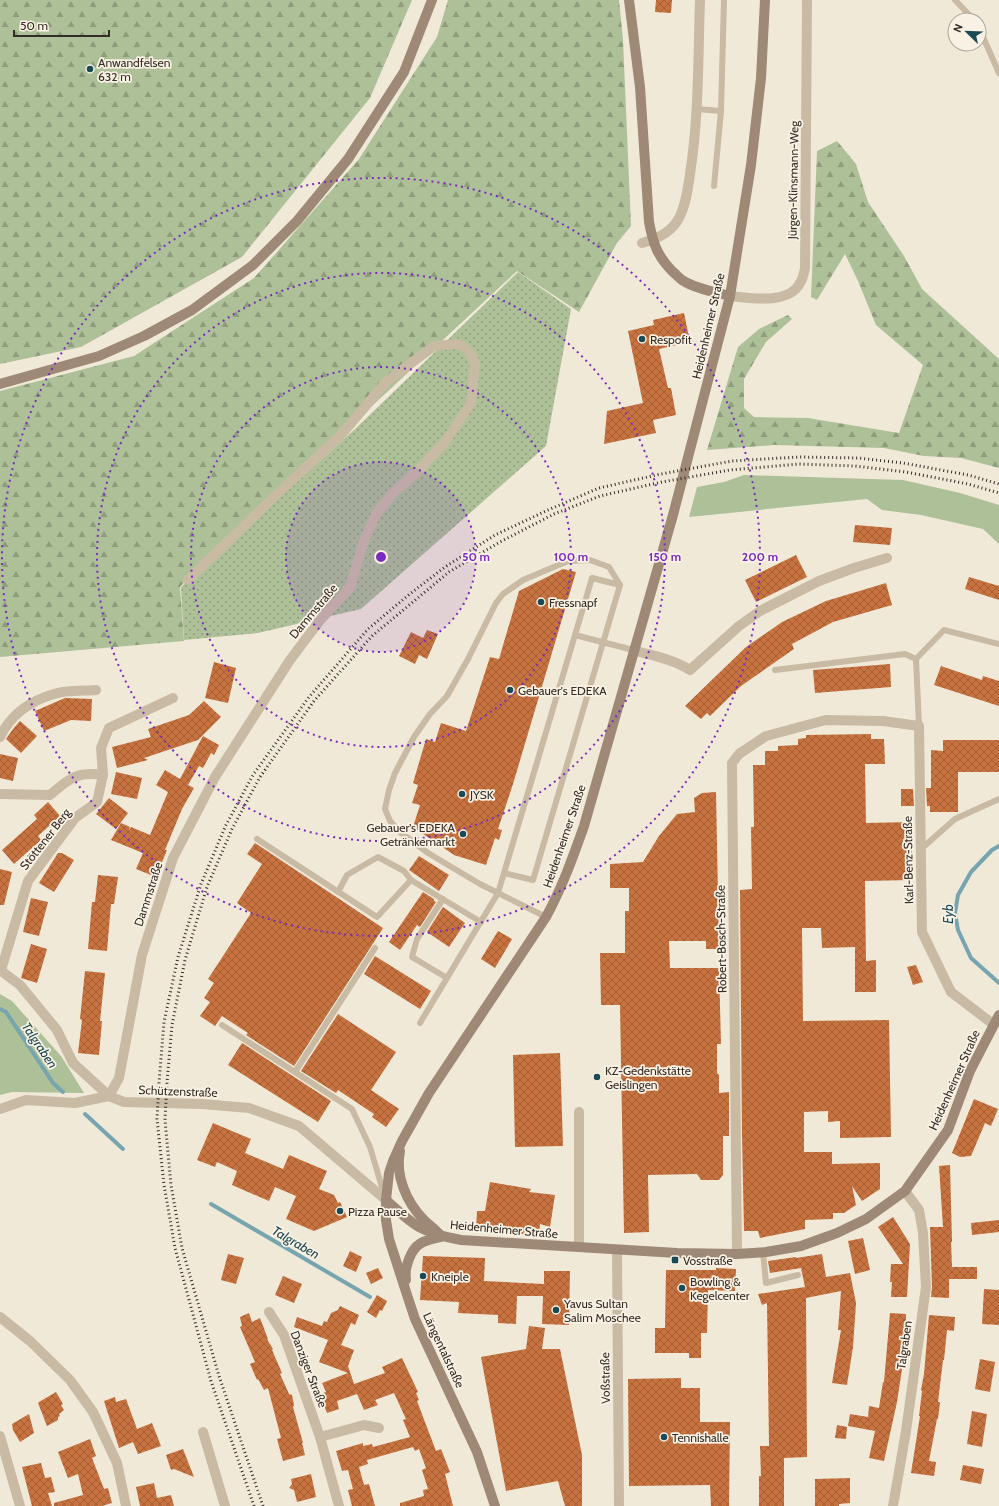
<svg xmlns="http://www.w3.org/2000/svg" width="999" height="1506" font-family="Cabin,sans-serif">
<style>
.green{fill:#adc098}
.forest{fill:url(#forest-firs)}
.garden{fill:url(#garden-dots)}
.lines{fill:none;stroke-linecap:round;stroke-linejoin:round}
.stream{stroke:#76a5af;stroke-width:4}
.building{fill:url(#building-cross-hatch)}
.lane{stroke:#c9baa4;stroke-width:6}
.street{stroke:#c9baa4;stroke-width:10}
.secondary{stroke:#9d8975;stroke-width:10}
.rail{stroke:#352c26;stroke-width:3;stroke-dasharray:1 3;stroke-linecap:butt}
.ring{fill:none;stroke:#7b2cbf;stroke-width:2;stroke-dasharray:2 4}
.poi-dot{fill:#1b4a57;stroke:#f9f2e4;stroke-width:1.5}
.labels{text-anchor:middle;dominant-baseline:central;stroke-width:3.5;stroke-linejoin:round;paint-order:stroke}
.poi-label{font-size:12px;fill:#352c26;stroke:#f9f2e4;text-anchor:start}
.street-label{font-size:12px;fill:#352c26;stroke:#f9f2e4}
.water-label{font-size:13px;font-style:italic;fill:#1b4a57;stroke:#f9f2e4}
.centre{fill:#7b2cbf;stroke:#f9f2e4;stroke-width:2}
.ring-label{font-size:12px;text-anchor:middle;font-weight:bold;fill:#7b2cbf;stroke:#f9f2e4;stroke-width:3.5;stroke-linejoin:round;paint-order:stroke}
</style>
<defs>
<pattern id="forest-firs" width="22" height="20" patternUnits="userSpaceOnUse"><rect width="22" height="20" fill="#adc098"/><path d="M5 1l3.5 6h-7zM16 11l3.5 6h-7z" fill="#8e9c7c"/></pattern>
<pattern id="garden-dots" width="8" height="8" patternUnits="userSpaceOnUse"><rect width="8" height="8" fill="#adc098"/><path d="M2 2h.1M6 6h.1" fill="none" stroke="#8e9c7c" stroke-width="1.8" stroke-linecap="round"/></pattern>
<pattern id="building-cross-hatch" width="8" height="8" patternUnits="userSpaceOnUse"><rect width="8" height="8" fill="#c8733f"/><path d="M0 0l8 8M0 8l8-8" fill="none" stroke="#a35f35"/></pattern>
</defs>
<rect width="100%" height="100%" fill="#f1e9d8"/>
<!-- green -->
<g class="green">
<path d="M744,475L903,480L960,493L999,505V544L983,529L921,515L882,510L867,499L689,517L697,487L724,482Z"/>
<path d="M0,994L12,1001L61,1056L84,1093L12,1092L0,1095Z"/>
</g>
<!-- forest -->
<g class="forest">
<path d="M0,0H412L370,98L242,257L81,347L0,364Z"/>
<path d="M448,0H619L623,40L631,226L617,243L579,312L517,271L342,434L224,540L180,587L184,641L0,657V391L134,356L254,278L359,159L437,37Z"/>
<path d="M837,141L856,164L868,202L904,256L922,289L999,359V468L961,458L924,456L884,448L774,445L707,450L738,347L759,329L788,315L792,319L766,342L744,379V408L754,417L808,418L899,433L923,365L876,325L858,281L845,254L817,300L811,297L817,151Z"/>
</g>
<!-- garden -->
<path class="garden" d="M518,272L571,309L546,446L361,609L258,633L184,640L181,587L354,430Z"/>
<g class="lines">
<!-- stream -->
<g class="stream">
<path d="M999,846L992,850L971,872L958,895L955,913L958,930L971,958L999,983"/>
<path d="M0,1009L6,1012L53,1083L63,1092"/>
<path d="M85,1114L123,1149"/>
<path d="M211,1204L370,1297"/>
</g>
</g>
<!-- building -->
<g class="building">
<path d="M656,0H672L671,13L655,12Z"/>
<path d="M684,313L690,342L659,349L668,388H671L676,415L653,420L656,433L604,444L607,411L643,403L628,331L654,325L653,320Z"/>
<path d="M855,525L892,528L890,545L853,542Z"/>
<path d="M796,555L807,577L756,602L745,580Z"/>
<path d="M563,569L576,572L513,784L498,829L502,830L499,840L495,838L486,865L454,855L413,827L420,805L412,803L418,785L413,783L426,739L435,742L441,723L466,731L490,657L499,659L519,591Z"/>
<path d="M969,577L999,586V600L965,589Z"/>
<path d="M886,583L892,605L833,622L792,644L794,649L741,686L710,716L707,713L701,719L685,706L746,647L782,622L826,601Z"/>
<path d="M427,630L438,634L427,659L419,655L415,664L399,656L411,632L423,638Z"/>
<path d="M214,662L236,668L228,703L205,698Z"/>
<path d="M890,664L891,687L815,693L813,670Z"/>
<path d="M941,666L982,680L983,676L999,681V706L934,685Z"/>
<path d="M65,698L92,699L91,721L71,720L44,731L35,711Z"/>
<path d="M204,701L221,717L198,740L144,758L148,760L117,768L112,747L151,737L148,729L189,715Z"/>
<path d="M20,721L37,736L21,753L6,739L13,729Z"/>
<path d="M871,734V739H884L885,764H865L866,823L911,822L912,880L865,881L866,961L876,960V992H855V947L822,948L821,928H802L803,1021L889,1020L891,1137L840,1138V1121L828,1122V1111L804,1112V1152H832V1164L880,1163V1189L862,1201L852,1186L856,1205L844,1213H833V1219L805,1220V1229L760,1238L758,1231H744L742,1136L740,890L752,889L751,827H754L753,765H765V751H778V746L798,745V739L806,738V735Z"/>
<path d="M203,736L219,745L214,755L211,753L203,768L199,766L188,785L194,788L182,809L165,850H167L156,877L136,869L143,853L111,840L121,823L130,827L129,831L131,827L150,835L168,792L156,785L165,770L180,779Z"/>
<path d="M943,740H999V772H958V812H930V806H927L926,788H931V750L943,751Z"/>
<path d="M0,754L18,758L13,781L0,778Z"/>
<path d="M116,772L142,778L137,799L111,794Z"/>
<path d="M901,789H913L914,806H901Z"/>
<path d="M716,792L719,949H706V941H669L670,968H719L721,1044H717V1073L719,1075V1093L729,1092V1136H723V1175L719,1180H701L697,1174L648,1175L649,1232L624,1233L620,1005H601L600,953H625V911H629V888H610V864L643,862L659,836L677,814L695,812L694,798L702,793Z"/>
<path d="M109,798L128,813L116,829L96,814Z"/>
<path d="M48,802L60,816L38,836L41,840L14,864L2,850L37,819L34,815Z"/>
<path d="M255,843L383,928L294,1066L246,1035L248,1033L222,1016L215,1026L200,1016L210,1002L204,998L214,983L208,979L251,913L237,903L262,864L247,854Z"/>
<path d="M58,853H62L74,860L54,892L39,883Z"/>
<path d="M419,856L449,875L439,891L409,870Z"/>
<path d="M0,869L12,872L4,905H0Z"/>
<path d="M98,875L118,877L114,904H111L107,951L88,949L92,902H95Z"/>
<path d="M423,892L434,899V901L436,902L420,927L417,925L400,950L389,942Z"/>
<path d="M31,898L48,902L39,936L23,932Z"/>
<path d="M443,907L465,923L449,947L427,932Z"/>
<path d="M498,931L512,939L495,968L481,959Z"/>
<path d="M31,944L47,949L37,983L21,978Z"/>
<path d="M375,956L431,991L420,1009L364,974Z"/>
<path d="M916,965L923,982L913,985L907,967Z"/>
<path d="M85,971L105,973L100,1021H102L99,1055L78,1053L82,1020L80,1019Z"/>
<path d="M338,1014L396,1052L371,1090L399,1109L386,1127L372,1117L374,1114L338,1090L336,1093L301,1071Z"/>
<path d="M242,1043L331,1101L318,1122L228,1065Z"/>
<path d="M560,1053L563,1146L515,1147L513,1055Z"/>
<path d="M974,1099L998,1109L991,1126L985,1123L971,1156L960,1157L952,1153Z"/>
<path d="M213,1123L251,1139L245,1153L283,1169L289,1155L327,1171L319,1189L334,1195L338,1203L340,1202L347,1217L314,1231L286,1219L296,1196L275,1187L269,1201L232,1185L237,1171L217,1162L215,1167L197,1160Z"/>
<path d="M950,1165L952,1242H951L952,1267H977V1279H949V1298L931,1297L932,1287L930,1227H943L939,1166Z"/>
<path d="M490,1182L531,1189L529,1192L555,1195L550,1227L540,1224L539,1235L476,1231L477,1211H485Z"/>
<path d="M893,1217L910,1244L907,1297H891L892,1282H890L891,1264H903L878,1227Z"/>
<path d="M999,1220V1232L972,1235L971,1223Z"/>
<path d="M863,1238L870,1270L855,1274L848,1241Z"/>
<path d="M350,1251L362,1257L356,1272L343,1266Z"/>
<path d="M228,1254L244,1258L236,1284L221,1280Z"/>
<path d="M822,1254L826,1277L850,1273L856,1303L853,1347L847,1385L832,1383L841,1330H838L841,1291L806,1298L807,1457L784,1458V1506H759V1476H761L760,1446H769L767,1303L762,1305L758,1294L805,1287L801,1268L770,1273L768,1261L796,1257V1258Z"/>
<path d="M423,1256L485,1258L484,1281L544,1284V1271H570L569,1325L542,1324L543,1296H517L516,1324L498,1323V1315L458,1313L459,1302L420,1300Z"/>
<path d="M378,1268L383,1278L371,1284L366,1273Z"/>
<path d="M716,1268L736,1269L735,1291L708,1290L707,1333H701V1358H689V1353H655V1328H665L666,1270H716Z"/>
<path d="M283,1276L302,1284L294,1303L275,1295Z"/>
<path d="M984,1289L999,1290V1325L982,1324Z"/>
<path d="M377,1295L387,1301L382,1311L380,1310L376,1318L367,1312Z"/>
<path d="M340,1306L359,1315L355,1325L351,1323L341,1345L354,1350L348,1366L354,1384L385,1373L382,1367L402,1358L418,1392L416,1393L419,1400L417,1401L436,1451L441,1449L450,1472L445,1474L453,1506H400V1503L424,1496L423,1490L428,1489L422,1470L426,1468L419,1449L415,1451L413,1447L367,1460L368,1464L359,1467L364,1485L369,1484L375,1506H352L348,1490L353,1489L348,1470L342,1471L336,1451L363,1443V1446L372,1444L373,1447L410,1437L403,1420L406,1419L394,1393L375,1400L378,1405L364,1410L357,1394L337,1401L339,1409L327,1413L321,1398L324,1397L323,1393L326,1392L322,1383L348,1373L319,1362L328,1340L294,1327L297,1317L322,1326L324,1321L327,1322L331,1313L338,1310Z"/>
<path d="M249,1313L252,1322L260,1318L268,1339H267L273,1349L272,1350L282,1373L280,1374L289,1394L292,1395L294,1405L293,1407L303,1443H302L305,1455L283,1461L277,1439L281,1438L268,1388L264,1390L258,1379L257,1380L250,1364L255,1362L240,1327L242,1326L240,1317Z"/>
<path d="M890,1313L906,1314V1325L902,1369L897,1402L884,1461L869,1458L875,1431L848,1426L850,1414L868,1417L869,1406L879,1408L883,1382H884Z"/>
<path d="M929,1315L955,1317L954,1331L947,1330L944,1360H943L938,1402H940L938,1419H937L929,1461L936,1462L934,1476L911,1473L920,1416H919L922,1391L921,1390L924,1374Z"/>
<path d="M529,1326L545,1328L542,1349H560L582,1455V1506H565L558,1481L506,1491L481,1357L526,1349Z"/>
<path d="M980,1359L995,1362L990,1392L975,1389Z"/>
<path d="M681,1378V1388H700V1422H730L729,1506H711L710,1485L629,1486L628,1379Z"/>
<path d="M56,1392L63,1404L61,1405L64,1410L59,1414L60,1416L58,1417V1420L47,1426L38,1403L39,1402Z"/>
<path d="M115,1397L116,1402L126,1399L137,1429L152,1423L161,1446L138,1454L133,1442L119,1448L104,1401Z"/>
<path d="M972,1411L987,1414L982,1447L967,1444Z"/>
<path d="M29,1414L34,1433L20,1442L13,1430L12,1424Z"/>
<path d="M837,1425L847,1427L846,1439L835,1438Z"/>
<path d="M90,1439L96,1456L92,1458L104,1489L108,1488L112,1503L102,1506H54V1503L83,1495L78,1474L68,1478L58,1452Z"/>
<path d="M183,1449L194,1477L174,1469L171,1470L166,1455Z"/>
<path d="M41,1463L45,1478L51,1477L55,1492L48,1493L52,1506H32L22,1467Z"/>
<path d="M963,1465L984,1469L981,1484L960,1480Z"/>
<path d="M311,1474L316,1497L297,1502L294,1490L289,1488L292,1484L291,1479Z"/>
<path d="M850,1478V1503L839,1504V1506H815V1479Z"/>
<path d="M154,1483L157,1498L171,1495L174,1506H140L136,1487Z"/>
</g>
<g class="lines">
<!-- lane -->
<g class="lane">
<path d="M955,0L974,20"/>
<path d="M979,28L999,73"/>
<path d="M697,109L721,111"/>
<path d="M714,186L721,111L724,0"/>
<path d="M575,635L633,650"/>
<path d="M916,659L944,630L999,644"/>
<path d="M775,670L905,654L916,659L919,726"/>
<path d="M257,839L377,917L411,880"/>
<path d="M921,849L955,819L999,799"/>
<path d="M504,873L533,880L620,585L592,578L498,893L546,917"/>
<path d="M338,892L347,875L378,857L404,871L411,880L481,922"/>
<path d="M443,899L417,939L412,957L447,978"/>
<path d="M420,1023L498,893L480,884L428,853L400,832L390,821L385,809L389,790L395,773L414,737L430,714L447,696L468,659L496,603L503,594L523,580L568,561L590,560L609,567L620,585"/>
<path d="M222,1025L352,1109L370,1147L384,1194"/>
<path d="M295,1072L375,948"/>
<path d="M763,1252L766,1283L798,1275"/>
</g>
<!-- street -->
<g class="street">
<path d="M642,243C657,239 672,232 679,218C686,205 688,188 690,174C699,117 698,58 700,0"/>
<path d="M730,296C750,298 789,305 800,283C803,279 804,273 805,268L807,0"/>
<path d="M633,650C653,656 673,659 690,670L739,626L760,611L819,581L854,568L887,558"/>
<path d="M0,737C11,714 30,701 54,694C66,690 83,691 96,690"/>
<path d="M0,794L50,795C69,779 76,771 103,775"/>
<path d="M0,970L20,985L57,1030L73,1063L109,1096L124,1102L202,1104L249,1108L299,1126L386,1200"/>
<path d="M1,970L28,881L75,818L97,802L103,775L101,748L109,728L173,698"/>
<path d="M109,1096L119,1078L142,955L173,858L215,777L290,660L321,619L350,588L363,543L376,514L394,492L417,472L445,442L471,403L475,363L470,353L464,347L457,344L434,346L386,382L341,435L275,496L188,580"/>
<path d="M0,1109L26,1100L75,1103L109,1096"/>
<path d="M579,1247V1112"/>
<path d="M617,1250L619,1506"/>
<path d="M737,1254L732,763L739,754L766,736L826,720L883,721L919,726L922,932L951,992L993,1024"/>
<path d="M269,1312L284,1335L320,1437L339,1506"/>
<path d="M0,1317L30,1341L70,1380L93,1412L117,1463L126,1506"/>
<path d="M203,1432L225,1506"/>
<path d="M0,1436L20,1506"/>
<path d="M320,1437L364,1425L379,1428"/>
<path d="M893,1506L906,1431L926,1287L923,1233L919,1210L905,1191"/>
</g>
<!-- secondary -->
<g class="secondary">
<path d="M629,0L640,87L649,222C653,243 657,256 673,272C676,274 679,278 682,280C696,289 715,292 730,296"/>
<path d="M0,384L99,356L144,336L192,310L253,265L297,221L348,159L404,72L432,0"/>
<path d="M400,1151C395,1175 406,1202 424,1220C429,1225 435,1229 440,1235"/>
<path d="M386,1200C414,1226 422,1233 461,1240L677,1253L737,1254L766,1252L801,1246L837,1233L866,1219L905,1191L948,1130L970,1071L999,1015"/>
<path d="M406,1280C405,1271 406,1267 409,1259C416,1241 425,1241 441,1237"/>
<path d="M495,1506L477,1452L415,1319L409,1301L389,1239L386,1220V1200L389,1173L393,1161L402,1141L429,1093L546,917C562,888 573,857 584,826L673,515L730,296L751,165L761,78L765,0"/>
</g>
<!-- rail -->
<g class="rail">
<path d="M254,1506L211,1381L175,1248L164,1185L157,1119L159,1083L164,1022L178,957L201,884L226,825L253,775L309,697L368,629L411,593L445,567L495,535L548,510L599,488L661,474L732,461L799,457L858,458L903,463L968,475L999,484"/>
<path d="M263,1506L219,1376L182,1248L171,1185L165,1120L167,1082L172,1025L185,960L207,887L232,829L260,777L314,701L372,636L449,572L500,542L554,514L600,496L662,482L730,470L799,464L855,466L906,472L968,484L999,493"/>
</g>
</g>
<!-- distance rings -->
<circle cx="381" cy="557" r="95" fill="#7b2cbf" fill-opacity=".12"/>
<g class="ring">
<circle cx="381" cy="557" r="95"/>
<circle cx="381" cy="557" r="190"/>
<circle cx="381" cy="557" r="284"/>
<circle cx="381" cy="557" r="379"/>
</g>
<!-- markers -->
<g class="poi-dot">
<circle cx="90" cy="69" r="4"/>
<circle cx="642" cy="339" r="4"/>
<circle cx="541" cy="602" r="4"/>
<circle cx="510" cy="690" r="4"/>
<circle cx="462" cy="794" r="4"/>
<circle cx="463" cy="834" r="4"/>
<circle cx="597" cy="1077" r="4"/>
<circle cx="340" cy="1211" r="4"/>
<rect x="671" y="1256" width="8" height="8" rx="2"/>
<circle cx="423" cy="1276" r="4"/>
<circle cx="682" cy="1288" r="4"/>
<circle cx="556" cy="1310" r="4"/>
<circle cx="664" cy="1437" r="4"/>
</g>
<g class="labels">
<!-- poi labels -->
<g class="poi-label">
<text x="98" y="62">Anwandfelsen<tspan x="98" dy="14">632 m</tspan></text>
<text x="650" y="339">Respofit</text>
<text x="549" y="602">Fressnapf</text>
<text x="518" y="690">Gebauer's EDEKA</text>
<text x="470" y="794">JYSK</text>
<text x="455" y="827" text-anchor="end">Gebauer's EDEKA<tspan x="455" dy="14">Getränkemarkt</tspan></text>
<text x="605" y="1070">KZ-Gedenkstätte<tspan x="605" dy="14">Geislingen</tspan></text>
<text x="348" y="1211">Pizza Pause</text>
<text x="683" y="1260">Vosstraße</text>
<text x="431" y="1276">Kneiple</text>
<text x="690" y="1281">Bowling &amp;<tspan x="690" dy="14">Kegelcenter</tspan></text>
<text x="564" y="1303">Yavus Sultan<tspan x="564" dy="14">Salim Moschee</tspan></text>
<text x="672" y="1437">Tennishalle</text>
</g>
<!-- street labels -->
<g class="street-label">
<text transform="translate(793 180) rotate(-89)">Jürgen-Klinsmann-Weg</text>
<text transform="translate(708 326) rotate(-77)">Heidenheimer Straße</text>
<text transform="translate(313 611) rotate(-50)">Dammstraße</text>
<text transform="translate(564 836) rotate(-71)">Heidenheimer Straße</text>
<text transform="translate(45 839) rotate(-52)">Stöttener Berg</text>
<text transform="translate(908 860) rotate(-91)">Karl-Benz-Straße</text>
<text transform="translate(148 894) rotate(-72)">Dammstraße</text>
<text transform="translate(721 939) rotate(-91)">Robert-Bosch-Straße</text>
<text transform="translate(954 1080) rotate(-66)">Heidenheimer Straße</text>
<text transform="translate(178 1091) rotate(2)">Schützenstraße</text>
<text transform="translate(504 1229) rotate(5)">Heidenheimer Straße</text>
<text transform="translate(904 1345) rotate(-82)">Talgraben</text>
<text transform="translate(444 1350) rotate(65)">Längentalstraße</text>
<text transform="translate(309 1369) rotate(69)">Danziger Straße</text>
<text transform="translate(605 1378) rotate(-91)">Voßstraße</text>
</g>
<!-- water labels -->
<g class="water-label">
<text transform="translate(948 914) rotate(-90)">Eyb</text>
<text transform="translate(40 1045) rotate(56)">Talgraben</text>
<text transform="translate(296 1242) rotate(30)">Talgraben</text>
</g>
</g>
<circle cx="381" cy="557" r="6" class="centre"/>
<g class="ring-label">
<text x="476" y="561">50 m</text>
<text x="571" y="561">100 m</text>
<text x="665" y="561">150 m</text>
<text x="760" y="561">200 m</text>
</g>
<!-- north arrow -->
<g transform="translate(967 32) rotate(293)"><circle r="19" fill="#f9f2e4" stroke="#aba398"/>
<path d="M0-3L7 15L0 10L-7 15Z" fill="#1b4a57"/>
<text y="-6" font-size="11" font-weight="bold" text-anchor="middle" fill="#352c26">N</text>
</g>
<!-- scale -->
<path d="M14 30v6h95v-6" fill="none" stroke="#352c26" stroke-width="2"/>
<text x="20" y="30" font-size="12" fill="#352c26" stroke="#f9f2e4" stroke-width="3" paint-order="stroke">50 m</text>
</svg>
